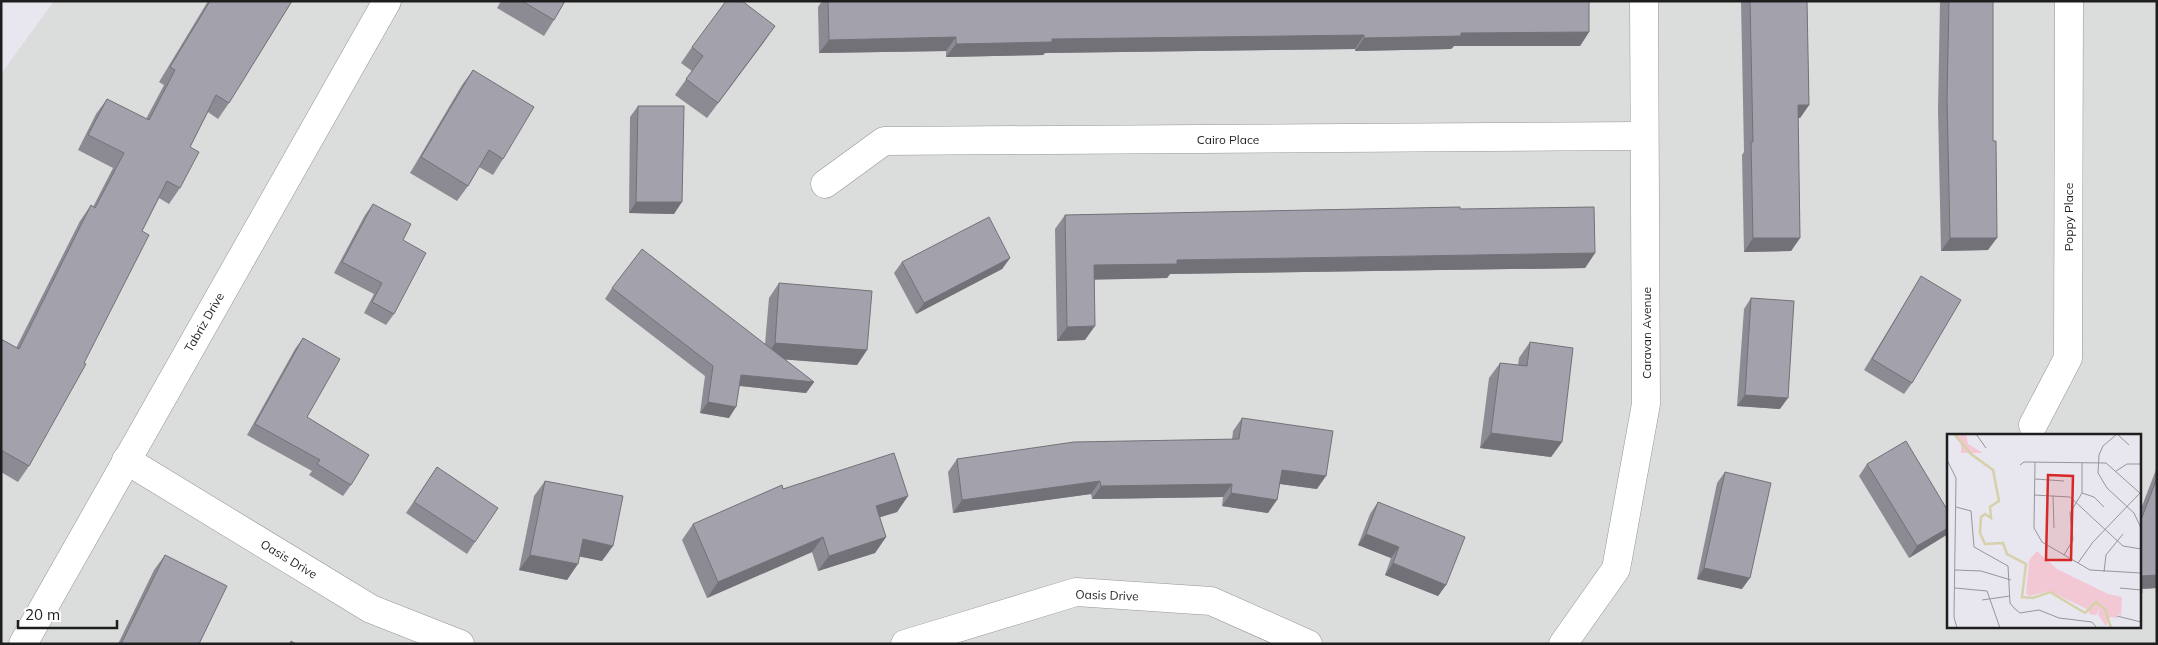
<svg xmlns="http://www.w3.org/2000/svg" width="2158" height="645" font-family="Mulish,sans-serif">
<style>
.residential{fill:#dbdcdc;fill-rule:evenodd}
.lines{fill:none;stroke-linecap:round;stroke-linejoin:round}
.minor-casing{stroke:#959595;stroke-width:29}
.minor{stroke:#fff;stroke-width:28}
.wall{fill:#8c8b94}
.shaded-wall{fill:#727178}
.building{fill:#a3a2ac;stroke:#727178}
.labels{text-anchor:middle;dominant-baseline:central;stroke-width:4.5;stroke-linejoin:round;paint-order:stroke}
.street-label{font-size:12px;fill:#1e1e1e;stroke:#fff}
.inset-river{fill:none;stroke:#d6d0ab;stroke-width:2.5}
.inset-road{fill:none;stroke:#97969b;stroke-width:1}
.view{fill:#d62828;fill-opacity:0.15;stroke:#d62828;stroke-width:2.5}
.inset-edge{fill:none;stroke:#1e1e1e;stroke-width:2.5}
</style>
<rect width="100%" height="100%" fill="#e8e6ee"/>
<!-- residential -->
<path class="residential" d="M54,1H2157V644H1V74ZM1948,435H2139V626H1948Z"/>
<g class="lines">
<!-- minor casing -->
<g class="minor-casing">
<g id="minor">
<path d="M825,184L884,141L1644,136"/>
<path d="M2033,425L2068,358L2069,1"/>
<path d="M126,460L371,609L460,644"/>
<path d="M23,644L387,1"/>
<path d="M905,644L1076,592L1211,601L1308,644"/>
<path d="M1563,644L1616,569L1646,404L1644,1"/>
</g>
</g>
<!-- minor -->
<use href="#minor" class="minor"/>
</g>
<!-- wall -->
<g class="wall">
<path d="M208,1H292L229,103L218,119L208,112L190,147L180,188L169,204L159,198L142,231L29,466L18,482L1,472V339L16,348L80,221L91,205L93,207L113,168L78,150L96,114L107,99L146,119L164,85L159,82Z"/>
<path d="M501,1H565L554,20L544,36L497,8Z"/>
<path d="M822,1H828L1589,32L1580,46H1454L1451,49L1355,51V49L1045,53L1043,55L946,57V51L819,53L818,7Z"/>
<path d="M1741,1H1807L1809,105L1800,118H1798L1800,238L1791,251L1744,252L1742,155L1744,152Z"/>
<path d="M1940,1H1993L1988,250L1941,251L1938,110Z"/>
<path d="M775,26L707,118L675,95L692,71L681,63L692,47Z"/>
<path d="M473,70L503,159L493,175L479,167L468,186L457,201L410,173L462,85Z"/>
<path d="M638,106L674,214L629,213L630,117Z"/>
<path d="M373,204L403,240L394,314L386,325L364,313L374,294L334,273L365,215Z"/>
<path d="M1460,209L1595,253L1585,268L1170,274L1167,278L1095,279L1085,340L1057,341L1055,229L1065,215Z"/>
<path d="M1010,258L1002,269L916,314L894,273L902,262Z"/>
<path d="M1921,277L1912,383L1904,394L1864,370L1914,288Z"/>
<path d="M779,283L867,350L857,365L784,359L814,382L806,393L739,386L729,418L700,413L705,376L605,299L612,288L765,344L769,298Z"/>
<path d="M1751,298L1780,409L1737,406L1744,309Z"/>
<path d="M303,338L307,417L351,485L343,496L309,475L312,471L247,435L295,349Z"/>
<path d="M1530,342L1562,442L1551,457L1480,448L1489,378L1500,363L1518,365L1519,358Z"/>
<path d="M1242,418L1317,489L1280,484L1268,513L1222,506L1223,497L1092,499L1091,494L953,513L948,472L957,459L1232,440L1233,431Z"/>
<path d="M1867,464L1948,534L1909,558L1859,476Z"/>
<path d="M437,467L475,542L467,554L406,513Z"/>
<path d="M2157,467V588L2142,589L2139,597V514Z"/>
<path d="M1725,472L1742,589L1697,579L1717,483Z"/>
<path d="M545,481L602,561L579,556L567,580L519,570L534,496Z"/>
<path d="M783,489L908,496L897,512L880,517L886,537L875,553L818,571L812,552L707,598L682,540L693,524Z"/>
<path d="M1378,502L1446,585L1438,596L1385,575L1391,558L1358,545L1370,514Z"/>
<path d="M165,555L199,644H118L154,570Z"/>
</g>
<!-- shaded-wall -->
<g class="shaded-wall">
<path d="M775,26L764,42L707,118L718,103Z"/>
<path d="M1589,32L1580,46H1454L1451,49L1355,51L1364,38L1461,33Z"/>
<path d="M1364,35L1355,49L1045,53L1043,55L946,57L956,44L1052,39Z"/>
<path d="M956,37L946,51L819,53L829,40Z"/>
<path d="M1798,105H1809L1800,118H1789Z"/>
<path d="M636,202H682L674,214L629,213Z"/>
<path d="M1753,238H1800L1791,251L1744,252Z"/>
<path d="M1950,238H1997L1988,250L1941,251Z"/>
<path d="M1595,253L1585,268L1170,274L1167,278L1084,280L1094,265L1177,260Z"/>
<path d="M1010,258L1002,269L916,314L924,303Z"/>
<path d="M1095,326L1085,340L1057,341L1067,327Z"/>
<path d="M775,343L867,350L857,365L765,358Z"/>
<path d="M741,375L814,382L806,393L733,385Z"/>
<path d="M1745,395L1788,398L1780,409L1737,406Z"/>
<path d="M708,402L736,407L729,418L700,413Z"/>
<path d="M1491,433L1562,442L1551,457L1480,448Z"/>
<path d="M1282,470L1326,476L1317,489L1273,483Z"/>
<path d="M1100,481L1091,494L953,513L962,500Z"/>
<path d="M1232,484L1223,497L1092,499L1101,486Z"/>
<path d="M1231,493L1277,500L1268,513L1222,506Z"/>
<path d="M908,496L897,512L865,522L876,506Z"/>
<path d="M1948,528V534L1909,558L1917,546Z"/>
<path d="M1366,534L1399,547L1391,558L1358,545Z"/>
<path d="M823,537L812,552L707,598L718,582Z"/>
<path d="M886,537L875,553L818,571L829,556Z"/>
<path d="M583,539L613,546L602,561L572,555Z"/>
<path d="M530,555L578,564L567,580L519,570Z"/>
<path d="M1393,563L1446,585L1438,596L1385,575Z"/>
<path d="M1704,568L1750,578L1742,589L1697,579Z"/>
<path d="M2157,575V588L2139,589L2141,576Z"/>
</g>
<!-- building -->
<g class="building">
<path d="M210,1H292L229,103L216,95L190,147L199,152L180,188L167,181L142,231L149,235L84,363L86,364L29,466L1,450V339L19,349L91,205L95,208L124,153L88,135L107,99L149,120L175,70L170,67Z"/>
<path d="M522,1H565L554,20Z"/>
<path d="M726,1H742L775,26L718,103L686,79L703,56L692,47Z"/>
<path d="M828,1H1589V32L1461,33V36L1364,38V35L1052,39V42L956,44V37L829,40Z"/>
<path d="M1750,1H1807L1809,105H1798L1800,238H1753L1751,142H1753Z"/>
<path d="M1949,1H1993V141H1996L1997,238H1950L1947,98Z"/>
<path d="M473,70L534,107L503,159L489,150L468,186L421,157Z"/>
<path d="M638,106H684L682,202H636Z"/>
<path d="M373,204L411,224L403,240L426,253L394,314L372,302L382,283L342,262Z"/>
<path d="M1460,207V209L1594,207L1595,253L1177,260V264L1094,265L1095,326L1067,327L1065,215Z"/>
<path d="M989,217L1010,258L924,303L902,262Z"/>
<path d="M642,249L814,382L741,375L736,407L708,402L713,366L612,288Z"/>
<path d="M1921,276L1961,300L1912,383L1872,359Z"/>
<path d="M779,283L872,291L867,350L775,343Z"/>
<path d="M1751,298L1794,301L1788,398L1745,395Z"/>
<path d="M303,338L340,359L307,417L369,455L351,485L317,464L320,460L255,424Z"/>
<path d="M1530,342L1573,348L1562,442L1491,433L1500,363L1527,366Z"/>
<path d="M1242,418L1333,431L1326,476L1282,470L1277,500L1231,493L1232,484L1101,486L1100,481L962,500L957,459L1074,442L1239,439Z"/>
<path d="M1906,441L1948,511V528L1917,546L1867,464Z"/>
<path d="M894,453L908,496L876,506L886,537L829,556L823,537L718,582L693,524L782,485L783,489Z"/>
<path d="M437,467L498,508L475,542L414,502Z"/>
<path d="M1725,472L1771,483L1750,578L1704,568Z"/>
<path d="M2157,478V575L2141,576L2142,593H2139V525Z"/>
<path d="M545,481L623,496L613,546L583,539L578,564L530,555Z"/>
<path d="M1378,502L1465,537L1446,585L1393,563L1399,547L1366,534Z"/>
<path d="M165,555L227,586L199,644H121Z"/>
<path d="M291,641L296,644H290Z"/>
</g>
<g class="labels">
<!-- street labels -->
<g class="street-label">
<text x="1228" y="139">Cairo Place</text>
<text transform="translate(2068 217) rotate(-90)">Poppy Place</text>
<text transform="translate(204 322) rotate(-60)">Tabriz Drive</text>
<text transform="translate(1646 333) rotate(-90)">Caravan Avenue</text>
<text transform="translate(289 559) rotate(31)">Oasis Drive</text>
<text transform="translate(1107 595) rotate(2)">Oasis Drive</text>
</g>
</g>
<!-- overview -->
<g transform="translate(1947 434)">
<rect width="194" height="194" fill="#e8e6ee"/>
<path d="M6,0H19L21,10L36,19H14V9ZM90,117L110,135L161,160L175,163L174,182L170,180V184L163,183L159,192L151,181L153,174L149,181L142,180V176L102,157L83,162L79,160L82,126Z" fill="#f2c8d4"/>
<path class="inset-river" d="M7,0L24,20L46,36L52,67L43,73L44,84L38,80L34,83L33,99L38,110L56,109L60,120L79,130L75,163L86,164L103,158L138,179L149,168L158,175L164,194"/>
<path class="inset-road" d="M29,0L39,14M170,0L182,11M170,0L156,12L152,21L151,39L160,54L187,79L194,94M0,26L9,44L7,183L10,194M88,28L87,94L95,108L143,136L194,139M73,31L77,28L159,29L194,60M169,37L180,30H194M88,45L117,47M135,59L147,63L157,73M87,61L123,63L176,112L194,115M106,62L107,94M9,73L24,77L27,113L61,132L63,169L67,174L73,179L92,176L112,184L145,188L150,194M117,121L126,106L123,79L135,59V29M131,129L146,108L193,59M8,136L34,137L64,146M157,138L159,121L176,100M8,154L40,157L53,194M173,154L194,156M35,166L63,162M170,182L194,188"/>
<path class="view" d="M101,41L126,42L124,126H99Z"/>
<rect width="194" height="194" class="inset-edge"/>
</g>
<!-- border -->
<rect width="2158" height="645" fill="none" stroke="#1e1e1e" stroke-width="5"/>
<!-- scale -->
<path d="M18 620v8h99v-8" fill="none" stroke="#1e1e1e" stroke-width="2.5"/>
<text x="25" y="620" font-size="15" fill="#1e1e1e" stroke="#ffffff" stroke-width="4" paint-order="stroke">20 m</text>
</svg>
